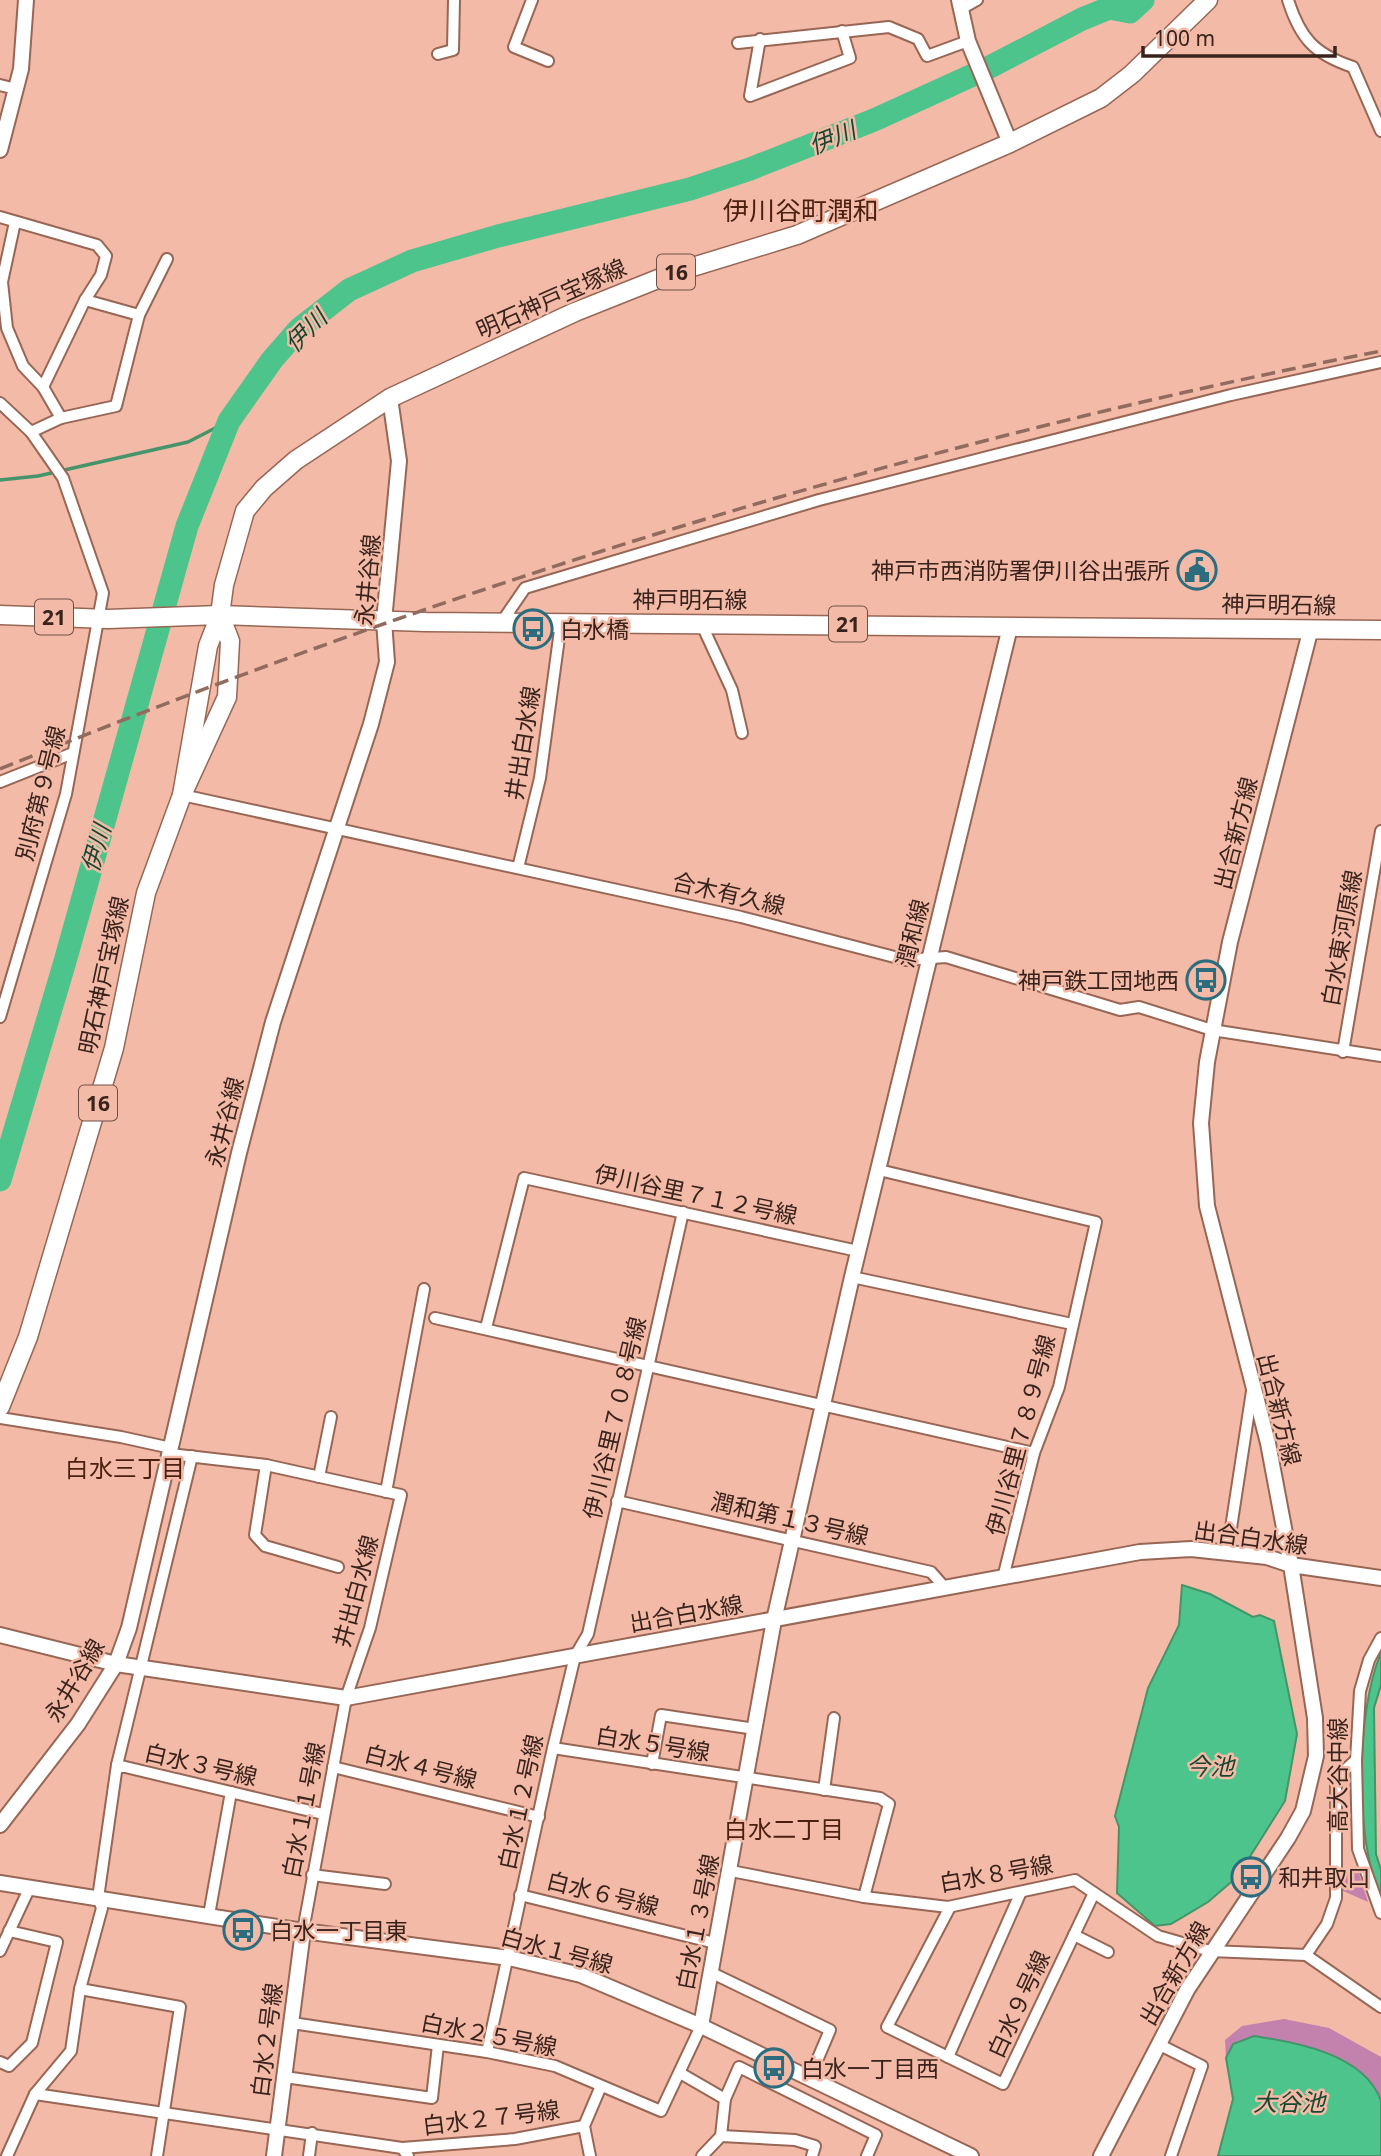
<svg xmlns="http://www.w3.org/2000/svg" width="1381" height="2156" font-family="'Noto Sans','Noto Sans JP',sans-serif">
<style>
.green{fill:#c381ae}
.water{fill:#4cc48b;stroke:#46946a;stroke-width:2}
.lines{fill:none;stroke-linecap:round;stroke-linejoin:round}
.stream{stroke:#46946a;stroke-width:3.5}
.river{stroke:#4cc48b;stroke-width:23}
.minor-casing{stroke:#986655;stroke-width:14}
.tertiary-casing{stroke:#986655;stroke-width:18}
.primary-casing{stroke:#986655;stroke-width:21}
.minor{stroke:#fff;stroke-width:10}
.tertiary{stroke:#fff;stroke-width:14}
.primary{stroke:#fff;stroke-width:18}
.rail{stroke:#916b5e;stroke-width:3.5;stroke-dasharray:14 7;stroke-linecap:butt}
.labels{text-anchor:middle;dominant-baseline:central;stroke-width:5;stroke-linejoin:round;paint-order:stroke}
.shield{fill:#f2baa7;stroke:#705046;stroke-width:2}
.shield-label{font-size:21px;font-weight:bold;fill:#39231c}
.street-label{font-size:23px;fill:#39231c;stroke:#f2baa7}
.poi-label{font-size:23px;fill:#39231c;stroke:#f2baa7;text-anchor:start}
.water-label{font-size:24px;font-style:italic;fill:#164730;stroke:#f2baa7}
.neighbourhood-label{font-size:24px;fill:#4c2011;stroke:#f2baa7}
.quarter-label{font-size:26px;fill:#4c2011;stroke:#f2baa7}
</style>
<rect width="100%" height="100%" fill="#f2baa7"/>
<!-- green -->
<g class="green">
<path d="M1357,1867L1368,1902L1341,1890V1870Z"/>
<path d="M1284,2019L1329,2028L1381,2057V2101L1368,2081L1318,2051L1254,2036L1233,2044L1226,2058L1225,2040L1242,2026Z"/>
</g>
<!-- water -->
<g class="water">
<path d="M1182,1585L1210,1594L1253,1617L1260,1615L1274,1621L1297,1734L1285,1801L1237,1877L1208,1902L1171,1924L1155,1926L1117,1893L1119,1827L1115,1816L1148,1688L1179,1625Z"/>
<path d="M1381,1653V1685L1374,1708L1376,1854L1381,1870V1897C1354,1840 1356,1711 1381,1653Z"/>
<path d="M1254,2036C1295,2042 1365,2054 1381,2101C1381,2116 1381,2140 1381,2156H1218L1233,2099L1226,2058L1233,2044Z"/>
</g>
<g class="lines">
<!-- stream -->
<path class="stream" d="M0,480L38,476L188,442L229,421"/>
<!-- river -->
<path class="river" d="M0,1180L64,965L187,526L229,421L272,360L299,329L349,290L412,261L498,236L690,189L750,169L874,120L986,69L1082,19L1109,8L1130,12L1143,0"/>
<!-- minor casing -->
<g class="minor-casing">
<g id="minor">
<path d="M532,0L514,47L548,61"/>
<path d="M1288,0C1300,38 1314,54 1353,67L1381,131"/>
<path d="M961,9L977,0"/>
<path d="M760,39L750,96L850,58L842,31"/>
<path d="M738,43L889,27L918,39L927,56L968,41"/>
<path d="M438,54L453,50L454,0"/>
<path d="M0,85L16,89"/>
<path d="M0,217L97,245L106,256L101,275L85,300L43,387"/>
<path d="M15,222L2,282L7,328L23,366L43,387L61,418"/>
<path d="M139,315L167,259"/>
<path d="M0,403L31,432L63,478L103,593L66,794L0,1017"/>
<path d="M31,432L61,418L116,406L139,315L85,300"/>
<path d="M501,623L525,588L819,500L1231,395L1381,362"/>
<path d="M701,623L732,690L742,733"/>
<path d="M0,782L73,753"/>
<path d="M182,795L741,917L906,960L946,957L1120,1010L1139,1007L1212,1030L1381,1056"/>
<path d="M518,868L540,778L561,623"/>
<path d="M1343,1052L1381,831"/>
<path d="M879,1170L1096,1222L1059,1387L1034,1453L1003,1578"/>
<path d="M852,1277L1072,1324"/>
<path d="M435,1318L1034,1453"/>
<path d="M486,1328L524,1178L858,1251"/>
<path d="M0,1418L121,1437L171,1448"/>
<path d="M170,1454L266,1465L401,1495L370,1628L346,1698L303,1931"/>
<path d="M266,1465L255,1535L265,1546L338,1567"/>
<path d="M319,1477L331,1417"/>
<path d="M386,1492L424,1289"/>
<path d="M617,1501L931,1572L946,1589"/>
<path d="M1227,1554L1252,1391"/>
<path d="M1381,1638L1369,1660L1360,1691L1356,1760L1358,1849L1381,1913"/>
<path d="M553,1748L880,1798L889,1804L864,1897"/>
<path d="M652,1764L661,1715L755,1729"/>
<path d="M117,1765L192,1456"/>
<path d="M333,1767L539,1817"/>
<path d="M824,1790L834,1718"/>
<path d="M731,1871L864,1897L948,1907L1075,1880L1158,1936L1210,1951L1306,1955L1327,1924L1336,1898V1778L1356,1760"/>
<path d="M312,1875L385,1884"/>
<path d="M520,1895L715,1943"/>
<path d="M950,1907L887,2027L1003,2084L1094,1893"/>
<path d="M209,1915L231,1792"/>
<path d="M1074,1935L1108,1952"/>
<path d="M0,1951L29,1889"/>
<path d="M1306,1955L1381,2007"/>
<path d="M710,1972L830,2030L810,2077"/>
<path d="M80,1989L180,2007L157,2156"/>
<path d="M292,2023L487,2052L555,2066L661,2111L701,2026"/>
<path d="M1160,2045L1202,2066L1171,2156"/>
<path d="M487,2052L553,1748L575,1656L588,1634L683,1212"/>
<path d="M948,2057L1020,1894"/>
<path d="M0,2062L9,2066L32,2043L57,1942L9,1931"/>
<path d="M680,2073L725,2099L739,2067L876,2135L867,2156"/>
<path d="M285,2077L432,2098L438,2045"/>
<path d="M35,2094L402,2148L408,2156"/>
<path d="M721,2136L795,2140L815,2146L812,2156"/>
<path d="M402,2148L515,2139L584,2126"/>
<path d="M7,2156L35,2094L71,2051L80,1989L102,1908L98,1898L117,1765L323,1814"/>
<path d="M309,2156L312,2133"/>
<path d="M590,2156L584,2126L601,2086"/>
<path d="M702,2156L721,2136L725,2099"/>
</g>
</g>
<!-- tertiary casing -->
<g class="tertiary-casing">
<g id="tertiary">
<path d="M959,0L968,41L1010,143"/>
<path d="M0,150L21,69L26,0"/>
<path d="M0,1635L116,1664L346,1698L1140,1552L1191,1549L1267,1557L1291,1565L1381,1578"/>
<path d="M0,1825L78,1724L116,1664L129,1628L239,1153L273,1022L371,724L387,662L384,621L399,461L390,398"/>
<path d="M0,1883L303,1931L509,1958L581,1975L701,2026L971,2156"/>
<path d="M701,2026L774,1620L852,1277L1010,627"/>
<path d="M274,2156L303,1931"/>
<path d="M1101,2156L1187,1990L1288,1838L1303,1811L1316,1756L1315,1718L1291,1565L1268,1443L1207,1206L1201,1123L1207,1062L1230,942L1311,628"/>
</g>
</g>
<!-- primary casing -->
<g class="primary-casing">
<g id="primary">
<path d="M0,615L108,619L220,615L426,622L1381,630"/>
<path d="M182,795L208,646L220,615L224,585L245,511L264,488L296,460L390,398L575,312L673,273L797,235L1010,143L1101,98L1132,74L1208,0"/>
<path d="M0,1407L28,1337L114,1048L146,893L182,795L227,697L230,641L220,615"/>
</g>
</g>
<!-- minor -->
<use href="#minor" class="minor"/>
<!-- tertiary -->
<use href="#tertiary" class="tertiary"/>
<!-- primary -->
<use href="#primary" class="primary"/>
<!-- rail -->
<path class="rail" d="M0,769C446,588 908,443 1381,351"/>
</g>
<!-- icons -->
<defs>
<g id="civic-ring" transform="scale(2.0125)"><circle r="9.5" fill="#f2baa7" stroke="#2b6d7f" stroke-width="1.5"/><path d="M-.6-6.5H3V-4.5H.6V-3L4-1V1h2V6H-6V1h2V-1L-.6-3ZM-1.2 2.5V6h2.4V2.5Z" fill="#2b6d7f"/></g>
<g id="bus-ring" transform="scale(2.0125)"><circle r="9.5" fill="#f2baa7" stroke="#2b6d7f" stroke-width="1.5"/><path d="M-5-6H5V4H4V6H2V4H-2V6H-4V4H-5ZM-3.5-4V0h7V-4ZM-3.5 1.2v1.5H-2V1.2ZM2 1.2v1.5H3.5V1.2Z" fill="#2b6d7f"/></g>
</defs>
<g fill-rule="evenodd">
<use href="#civic-ring" x="1197" y="570"/>
<use href="#bus-ring" x="533" y="629"/>
<use href="#bus-ring" x="1206" y="980"/>
<use href="#bus-ring" x="1251" y="1877"/>
<use href="#bus-ring" x="243" y="1930"/>
<use href="#bus-ring" x="774" y="2068"/>
</g>
<g class="labels">
<!-- shield labels -->
<g class="shield">
<rect x="657" y="254.5" width="38" height="35" rx="5"/>
<rect x="35" y="599.5" width="38" height="35" rx="5"/>
<rect x="829" y="606.5" width="38" height="35" rx="5"/>
<rect x="79" y="1085.5" width="38" height="35" rx="5"/>
</g>
<g class="shield-label">
<text x="676" y="272">16</text>
<text x="54" y="617">21</text>
<text x="848" y="624">21</text>
<text x="98" y="1103">16</text>
</g>
<!-- street labels -->
<g class="street-label">
<text transform="translate(551 298) rotate(-24)">明石神戸宝塚線</text>
<text transform="translate(367 580) rotate(-85)">永井谷線</text>
<text x="690" y="599">神戸明石線</text>
<text transform="translate(1279 604) rotate(1)">神戸明石線</text>
<text transform="translate(522 743) rotate(-81)">井出白水線</text>
<text transform="translate(40 793) rotate(-76)">別府第９号線</text>
<text transform="translate(1235 833) rotate(-76)">出合新方線</text>
<text transform="translate(729 893) rotate(13)">合木有久線</text>
<text transform="translate(912 933) rotate(-76)">潤和線</text>
<text transform="translate(1341 938) rotate(-80)">白水東河原線</text>
<text transform="translate(103 975) rotate(-78)">明石神戸宝塚線</text>
<text transform="translate(224 1122) rotate(-76)">永井谷線</text>
<text transform="translate(696 1194) rotate(12)">伊川谷里７１２号線</text>
<text transform="translate(1280 1409) rotate(76)">出合新方線</text>
<text transform="translate(614 1418) rotate(-77)">伊川谷里７０８号線</text>
<text transform="translate(1020 1435) rotate(-75)">伊川谷里７８９号線</text>
<text transform="translate(790 1518) rotate(13)">潤和第１３号線</text>
<text transform="translate(1251 1537) rotate(8)">出合白水線</text>
<text transform="translate(355 1591) rotate(-75)">井出白水線</text>
<text transform="translate(686 1613) rotate(-10)">出合白水線</text>
<text transform="translate(74 1680) rotate(-59)">永井谷線</text>
<text transform="translate(653 1743) rotate(9)">白水５号線</text>
<text transform="translate(201 1764) rotate(13)">白水３号線</text>
<text transform="translate(421 1766) rotate(14)">白水４号線</text>
<text transform="translate(1337 1775) rotate(-90)">高大谷中線</text>
<text transform="translate(520 1802) rotate(-78)">白水１２号線</text>
<text transform="translate(303 1810) rotate(-79)">白水１１号線</text>
<text transform="translate(996 1873) rotate(-10)">白水８号線</text>
<text transform="translate(603 1893) rotate(14)">白水６号線</text>
<text transform="translate(697 1922) rotate(-79)">白水１３号線</text>
<text transform="translate(557 1950) rotate(15)">白水１号線</text>
<text transform="translate(1174 1973) rotate(-60)">出合新方線</text>
<text transform="translate(1018 2004) rotate(-65)">白水９号線</text>
<text transform="translate(489 2034) rotate(11)">白水２５号線</text>
<text transform="translate(266 2040) rotate(-83)">白水２号線</text>
<text transform="translate(491 2117) rotate(-7)">白水２７号線</text>
</g>
<!-- poi labels -->
<g class="poi-label">
<text x="1170" y="570" text-anchor="end">神戸市西消防署伊川谷出張所</text>
<text x="560" y="629">白水橋</text>
<text x="1179" y="980" text-anchor="end">神戸鉄工団地西</text>
<text x="1278" y="1877">和井取口</text>
<text x="270" y="1930">白水一丁目東</text>
<text x="801" y="2068">白水一丁目西</text>
</g>
<!-- water labels -->
<g class="water-label">
<text transform="translate(832 137) rotate(-22)">伊川</text>
<text transform="translate(305 330) rotate(-45)">伊川</text>
<text transform="translate(95 848) rotate(-74)">伊川</text>
<text x="1210" y="1765">今池</text>
<text x="1289" y="2101">大谷池</text>
</g>
<!-- neighbourhood labels -->
<g class="neighbourhood-label">
<text x="125" y="1467">白水三丁目</text>
<text x="784" y="1828">白水二丁目</text>
</g>
<!-- quarter labels -->
<g class="quarter-label">
<text x="801" y="210">伊川谷町潤和</text>
</g>
</g>
<!-- scale -->
<path d="M1143 46v10h192v-10" fill="none" stroke="#39231c" stroke-width="3.5"/>
<text x="1154" y="46" font-size="21" fill="#39231c" stroke="#f2baa7" stroke-width="5" paint-order="stroke">100 m</text>
</svg>
